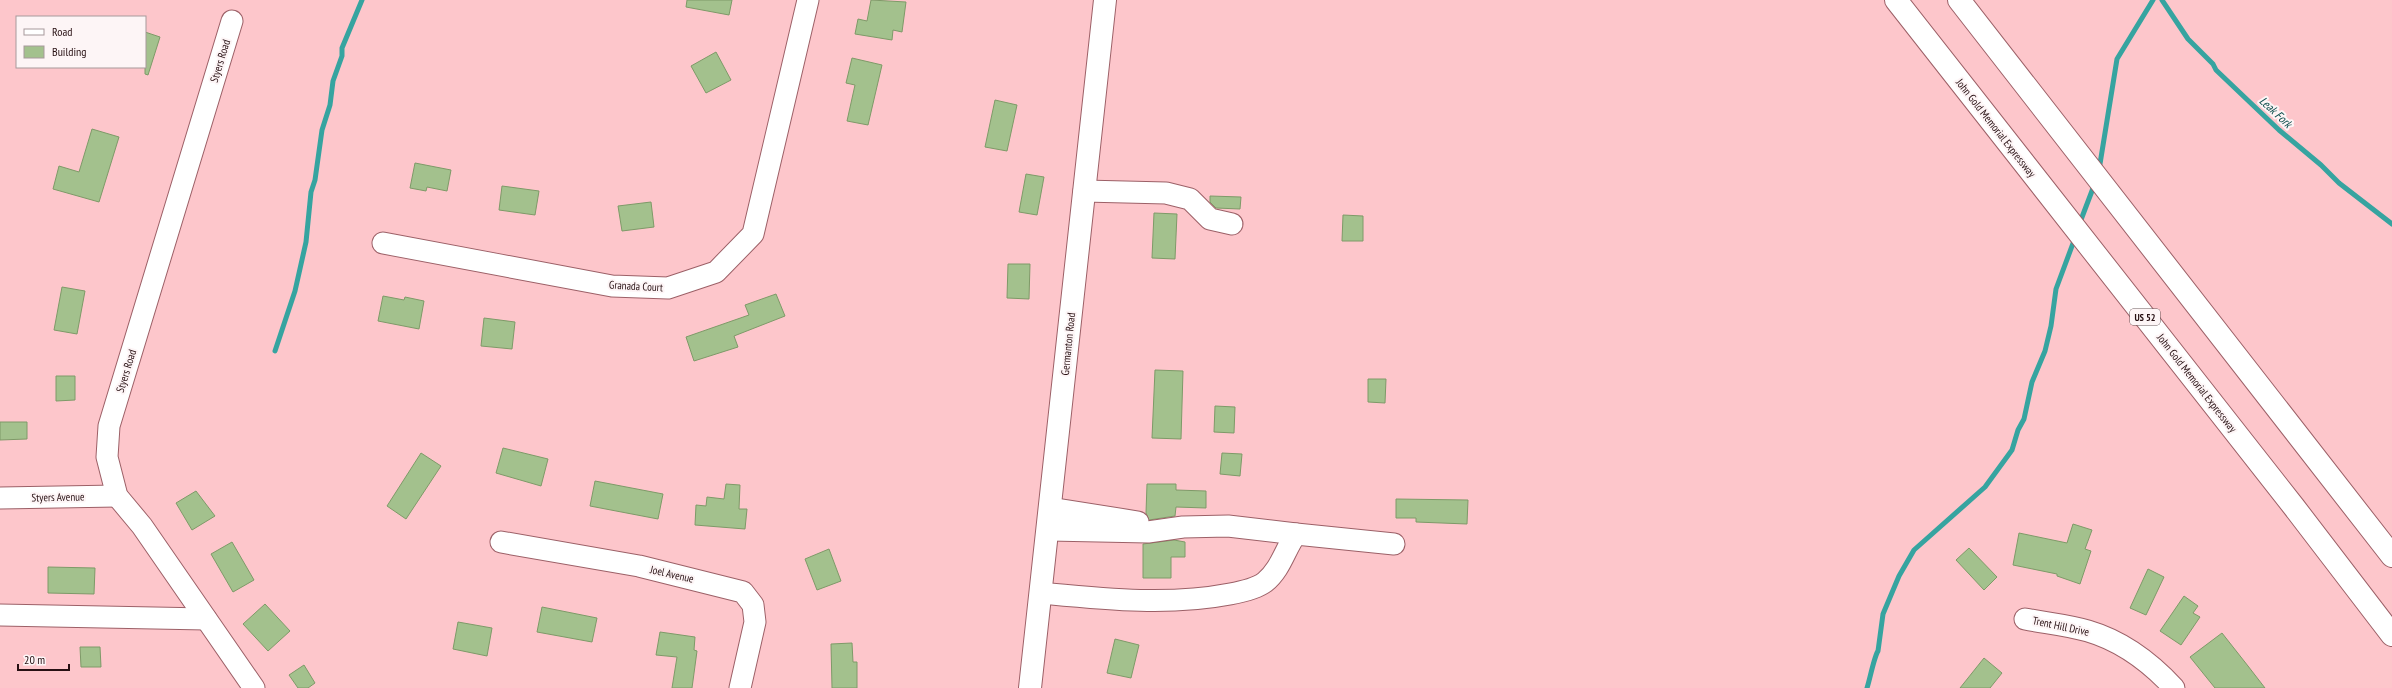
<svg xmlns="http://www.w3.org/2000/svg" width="2392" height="688" font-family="'PT Sans Narrow',sans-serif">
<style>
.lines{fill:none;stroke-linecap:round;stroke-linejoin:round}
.stream{stroke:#36a4a0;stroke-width:5}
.building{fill:#a3c18d;stroke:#7e9a68}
.minor-casing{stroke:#9c6067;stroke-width:23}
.major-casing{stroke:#9c6067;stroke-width:24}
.highway-casing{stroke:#9c6067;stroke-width:24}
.minor{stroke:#fff;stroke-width:21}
.major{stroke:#fff;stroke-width:22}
.highway{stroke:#fff;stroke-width:22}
.labels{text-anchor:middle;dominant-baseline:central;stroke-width:4;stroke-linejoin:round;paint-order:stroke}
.shield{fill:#fdf5f6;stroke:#675557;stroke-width:1}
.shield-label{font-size:10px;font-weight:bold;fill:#271013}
.street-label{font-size:11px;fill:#271013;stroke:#fdf5f6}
.water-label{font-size:12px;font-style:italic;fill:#0c4d4b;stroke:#fdf5f6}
</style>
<rect width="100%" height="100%" fill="#fdc6cb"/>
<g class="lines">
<!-- stream -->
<g class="stream">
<path d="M2162,0L2188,39L2213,64L2216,70L2279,130L2321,165L2339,183L2392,224"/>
<path d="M2099,170L2117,59L2153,0"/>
<path d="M2079,225L2095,183"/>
<path d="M275,351L295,291L306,242L311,192L315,180L322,130L330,105L333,81L342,56V48L362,0"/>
<path d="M1867,688C1870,679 1874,657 1878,651L1883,614L1899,576L1914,550L1985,487L2012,450L2018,430L2024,419L2032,382L2045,351L2051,326L2056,289L2075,238"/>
</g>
</g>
<!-- building -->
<g class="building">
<path d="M687,0H732L729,15L686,7Z"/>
<path d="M871,0L906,2L902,32L893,30L892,40L855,34L858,19L867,21Z"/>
<path d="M145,32L160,37L148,75L145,74Z"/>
<path d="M716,52L731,80L706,93L691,66Z"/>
<path d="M852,58L882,65L868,125L847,121L855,85L846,83Z"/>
<path d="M995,100L1017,105L1007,151L985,147Z"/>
<path d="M92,129L119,137L99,202L53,189L59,166L79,172Z"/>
<path d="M415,163L451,170L447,191L427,187L426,191L410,188Z"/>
<path d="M1026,174L1044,177L1037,215L1019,212Z"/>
<path d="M502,186L539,191L535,215L499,210Z"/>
<path d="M1210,196L1241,197L1240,209L1216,208L1210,202Z"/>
<path d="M651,202L654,227L622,231L618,206Z"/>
<path d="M1154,213L1177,214L1175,259L1152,258Z"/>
<path d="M1343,215L1363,216V241H1342Z"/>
<path d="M1008,264H1030L1029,299L1007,298Z"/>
<path d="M62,287L85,291L77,334L54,330Z"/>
<path d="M776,294L785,316L734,336L738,347L694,361L686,337L749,315L745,305Z"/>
<path d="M383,296L404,300L405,297L424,301L419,329L378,321Z"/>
<path d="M484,318L515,322L512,349L481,346Z"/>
<path d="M1155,370L1183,371L1181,439L1152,438Z"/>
<path d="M56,376H75V400L56,401Z"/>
<path d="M1368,379H1386L1385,403L1368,402Z"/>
<path d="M1215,406L1235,407L1234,433L1214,432Z"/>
<path d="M0,422H27V439L0,440Z"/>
<path d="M503,448L548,459L541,486L496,473Z"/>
<path d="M421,453L441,466L406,519L387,506Z"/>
<path d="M1222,453L1242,454L1240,476L1220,474Z"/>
<path d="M595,481L663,494L658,519L590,506Z"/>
<path d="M726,484L740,485L739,509H747L745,529L695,525L696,505L706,506L707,497L724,499Z"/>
<path d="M1147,484H1176V490L1206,491V508L1176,507L1175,516L1149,520L1146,513Z"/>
<path d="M196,491L215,516L192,530L176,503Z"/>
<path d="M1396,499L1468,500L1467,524L1416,522V518H1396Z"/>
<path d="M2073,524L2092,530L2085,549L2091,551L2080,584L2057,576V574L2013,565L2019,533L2067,543Z"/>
<path d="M1174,540L1185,542V557H1171V578H1143V544Z"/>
<path d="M232,542L254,580L233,592L211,554Z"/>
<path d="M1969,548L1997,577L1984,590L1956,560Z"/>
<path d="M829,549L841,581L817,590L805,559Z"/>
<path d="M48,567L95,568L94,594L48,593Z"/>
<path d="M2148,569L2164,577L2146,615L2130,608Z"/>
<path d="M2184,596L2198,606L2193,613L2200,617L2181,645L2160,631Z"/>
<path d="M265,604L290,631L268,651L243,624Z"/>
<path d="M542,607L597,618L592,642L537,632Z"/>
<path d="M458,622L492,628L487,656L453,649Z"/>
<path d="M660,632L695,637L694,650L697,651L692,688H672L677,657L656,655Z"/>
<path d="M2222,633L2248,666L2265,688H2215L2190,657Z"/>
<path d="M1115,639L1139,645L1131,678L1107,673Z"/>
<path d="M852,643L853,662H857V688H832L831,644Z"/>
<path d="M80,647H100L101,667H81Z"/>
<path d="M1984,658L2002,673L1990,688H1960Z"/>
<path d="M304,665L315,683L308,688H298L289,675Z"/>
</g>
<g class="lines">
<!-- minor casing -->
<g class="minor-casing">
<g id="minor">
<path d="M232,21L109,426L107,457L117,496L142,526L254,688"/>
<path d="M1084,191L1166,193L1190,199L1210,219L1232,224"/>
<path d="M383,243L612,286L668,288L716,272L753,234L808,0"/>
<path d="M0,498L117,496"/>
<path d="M1050,508L1138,522"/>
<path d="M1049,530L1148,532L1183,527L1228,526L1296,534"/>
<path d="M501,542L639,566L743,592L753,605L755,622L740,688"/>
<path d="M1041,593C1104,599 1168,606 1230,594C1241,592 1256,589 1265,582C1281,569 1285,549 1296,534L1394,544"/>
<path d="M0,615L206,619"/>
<path d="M2025,619C2046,623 2068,625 2088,631C2122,641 2151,663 2174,688"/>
</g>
</g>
<!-- major casing -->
<g class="major-casing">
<path id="major" d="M1030,688L1105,0"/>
</g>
<!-- highway casing -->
<g class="highway-casing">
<g id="highway">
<path d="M1896,0L2294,507L2392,635"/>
<path d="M1959,0L2392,556"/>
</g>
</g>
<!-- minor -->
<use href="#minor" class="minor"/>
<!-- major -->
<use href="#major" class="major"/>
<!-- highway -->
<use href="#highway" class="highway"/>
</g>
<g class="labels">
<!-- shield labels -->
<rect class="shield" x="2130" y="309" width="30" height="16" rx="3"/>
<g class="shield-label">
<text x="2145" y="317">US 52</text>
</g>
<!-- street labels -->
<g class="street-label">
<text transform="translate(220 61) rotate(-73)">Styers Road</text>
<text transform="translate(1996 128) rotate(52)">John Gold Memorial Expressway</text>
<text transform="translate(636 286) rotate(3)">Granada Court</text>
<text transform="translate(1068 344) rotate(-84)">Germanton Road</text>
<text transform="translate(126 371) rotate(-73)">Styers Road</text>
<text transform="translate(2197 383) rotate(52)">John Gold Memorial Expressway</text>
<text transform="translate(58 497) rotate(-1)">Styers Avenue</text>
<text transform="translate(672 574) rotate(13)">Joel Avenue</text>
<text transform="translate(2061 626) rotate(12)">Trent Hill Drive</text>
</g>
<!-- water labels -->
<g class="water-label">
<text transform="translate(2276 112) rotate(43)">Leak Fork</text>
</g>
</g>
<!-- legend -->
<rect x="16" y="16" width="130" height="52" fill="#fdf5f6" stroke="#a7999b"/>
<rect x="24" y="29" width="20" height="6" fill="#ffffff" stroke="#a7999b"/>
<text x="52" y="36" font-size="12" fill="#271013">Road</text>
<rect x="24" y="46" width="20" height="12" fill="#a3c18d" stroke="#a7999b"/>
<text x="52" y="56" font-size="12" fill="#271013">Building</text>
<!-- scale -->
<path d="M18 664v6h51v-6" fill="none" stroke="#271013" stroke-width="2"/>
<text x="24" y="664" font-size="12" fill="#271013" stroke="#fdf5f6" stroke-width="3" paint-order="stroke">20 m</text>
</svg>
